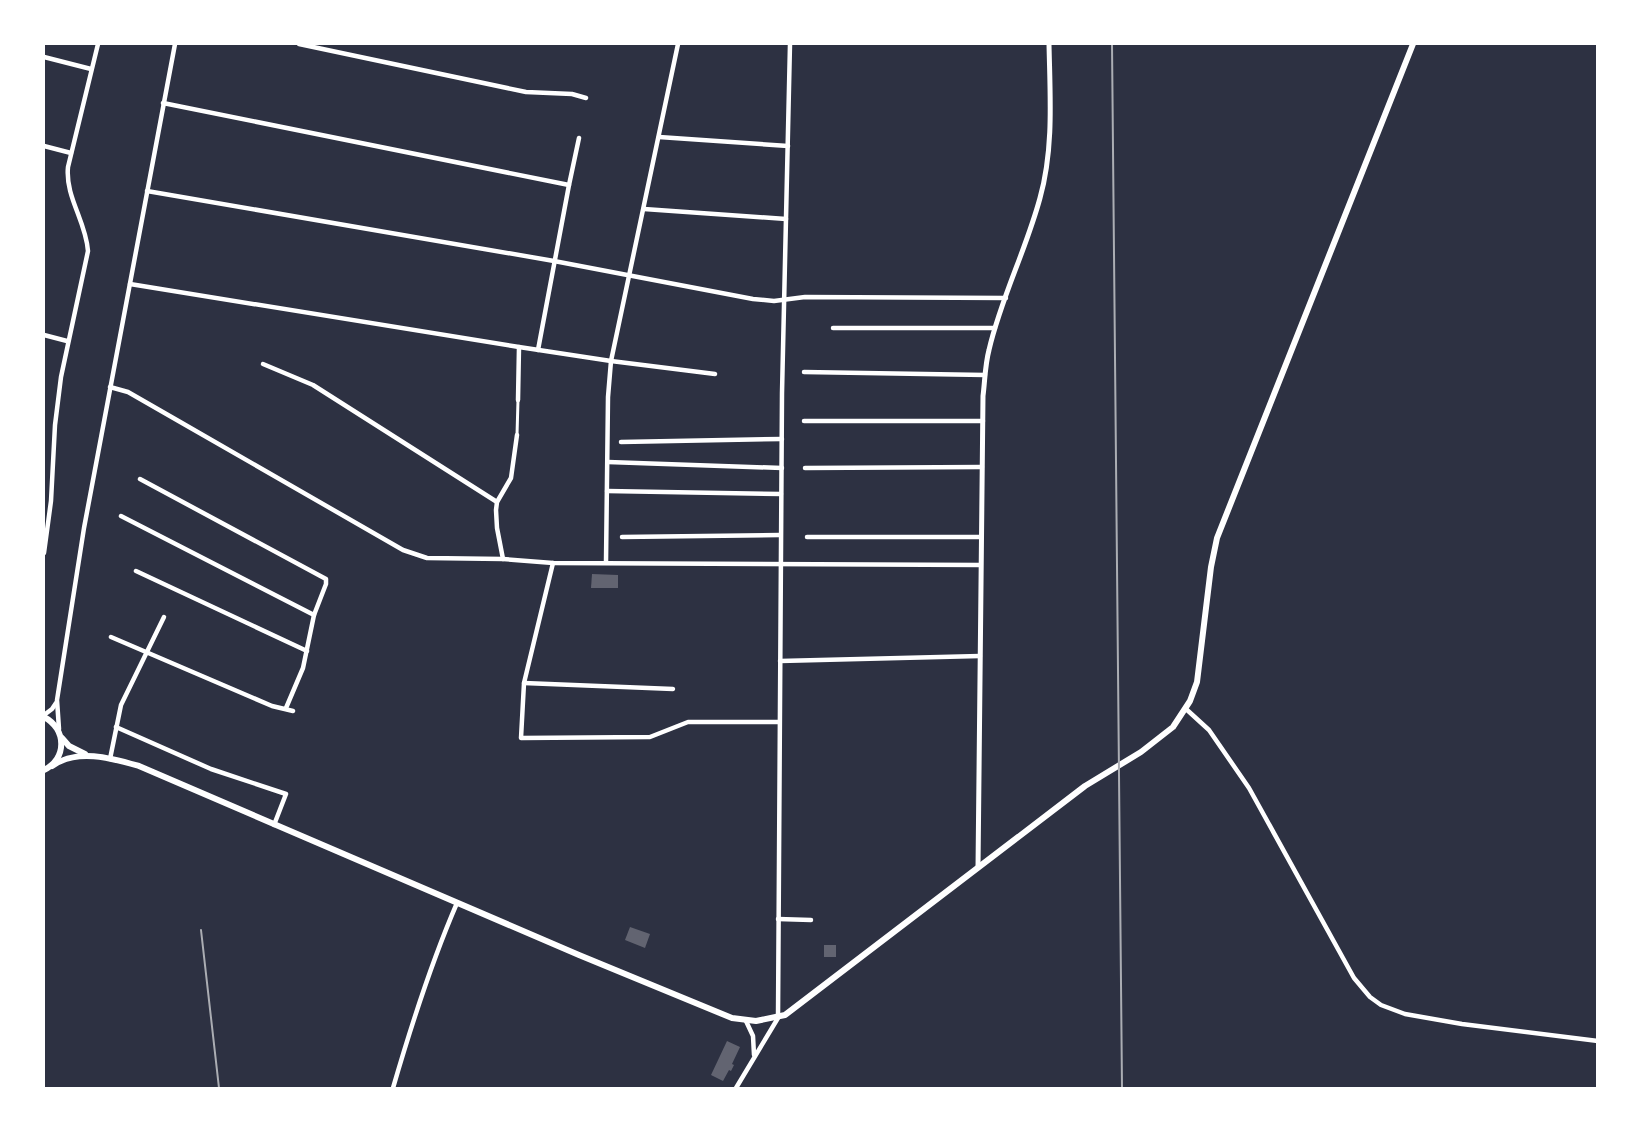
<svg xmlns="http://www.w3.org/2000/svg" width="1641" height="1132" font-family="Montserrat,sans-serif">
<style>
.building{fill:#626471}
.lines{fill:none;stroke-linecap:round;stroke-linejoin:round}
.pedestrian{stroke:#fff;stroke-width:3}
.minor{stroke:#fff;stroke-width:4.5}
.tertiary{stroke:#fff;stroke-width:5}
.secondary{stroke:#fff;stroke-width:6}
.rail{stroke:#abadb3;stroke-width:2}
</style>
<rect width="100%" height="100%" fill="#2d3142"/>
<!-- building -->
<g class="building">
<path d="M592,574L618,575V588H591Z"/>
<path d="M630,927L650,934L645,948L625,940Z"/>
<rect x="824" y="945" width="12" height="12"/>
<path d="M727,1041L740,1047L732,1064L734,1065L731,1071L729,1070L723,1081L711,1075Z"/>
</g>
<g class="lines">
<!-- pedestrian -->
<path class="pedestrian" d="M517,435L518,400"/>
<!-- minor -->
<g class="minor">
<path d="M299,44L526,92L572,94L586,98"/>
<path d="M44,57L91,69"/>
<path d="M163,103L569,185"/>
<path d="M659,137L788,146"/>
<path d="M44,146L71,153"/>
<path d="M147,191L554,261L753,299L774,301L805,297L1006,298"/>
<path d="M644,209L786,219"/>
<path d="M130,284L519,347L611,361L715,374"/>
<path d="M833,328H995"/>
<path d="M44,335L67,341"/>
<path d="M538,350L569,185L579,138"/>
<path d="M263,364L313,385L497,502"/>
<path d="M804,372L985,375"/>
<path d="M110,387L128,392L182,423L403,550L427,558L503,559L553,563L980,565"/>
<path d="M518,400L519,347"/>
<path d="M804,421H983"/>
<path d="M621,442L782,439"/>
<path d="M608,462L782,468"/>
<path d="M805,468L982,467"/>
<path d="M140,479L326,579V584L314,615L303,668L286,708"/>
<path d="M607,491L781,494"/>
<path d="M121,516L314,615"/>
<path d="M622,537L780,535"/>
<path d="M807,537H981"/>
<path d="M44,553L51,501L55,425L61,377L88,251C86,221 65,197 68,167L98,44"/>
<path d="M503,559L497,528L496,510L497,502L511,478L517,435"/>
<path d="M606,562L608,397L611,361L678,44"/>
<path d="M553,563L524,683L521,738L650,737L688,722H779"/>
<path d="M136,571L307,651"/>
<path d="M111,637L272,706L293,711"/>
<path d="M780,661L980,656"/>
<path d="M524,683L673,689"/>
<path d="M1186,709L1209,730L1249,788L1354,978L1370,997L1381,1005L1405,1014L1462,1024L1598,1041"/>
<path d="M44,715L52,709L56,703"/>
<path d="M116,727L211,769L286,794L274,825"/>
<path d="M59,729L57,700L84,528L175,44"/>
<path d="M110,759L121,705L164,617"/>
<path d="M778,919L811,920"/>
<path d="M746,1021L753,1036L754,1055"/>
<path d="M393,1088C411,1026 431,963 457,903"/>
<path d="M736,1088L778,1018L782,393L790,44"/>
</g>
<!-- tertiary -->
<path class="tertiary" d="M978,868L983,396C985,380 985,365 989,350C1001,298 1026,250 1040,198C1054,148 1050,95 1049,44"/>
<!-- secondary -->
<g class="secondary">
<path d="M44,717C67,729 67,759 44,770"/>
<path d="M62,738L69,746L85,754"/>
<path d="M52,766C77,748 111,758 139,766L579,955L732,1018L756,1021L785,1015L1085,786L1141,752L1173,727L1190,701L1197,682L1211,567L1217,538L1413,44"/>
</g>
<!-- rail -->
<g class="rail">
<path d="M1112,44L1122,1088"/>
<path d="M201,930L219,1088"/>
</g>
</g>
<!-- border -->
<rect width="1641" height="1132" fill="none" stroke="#ffffff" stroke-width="90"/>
</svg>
